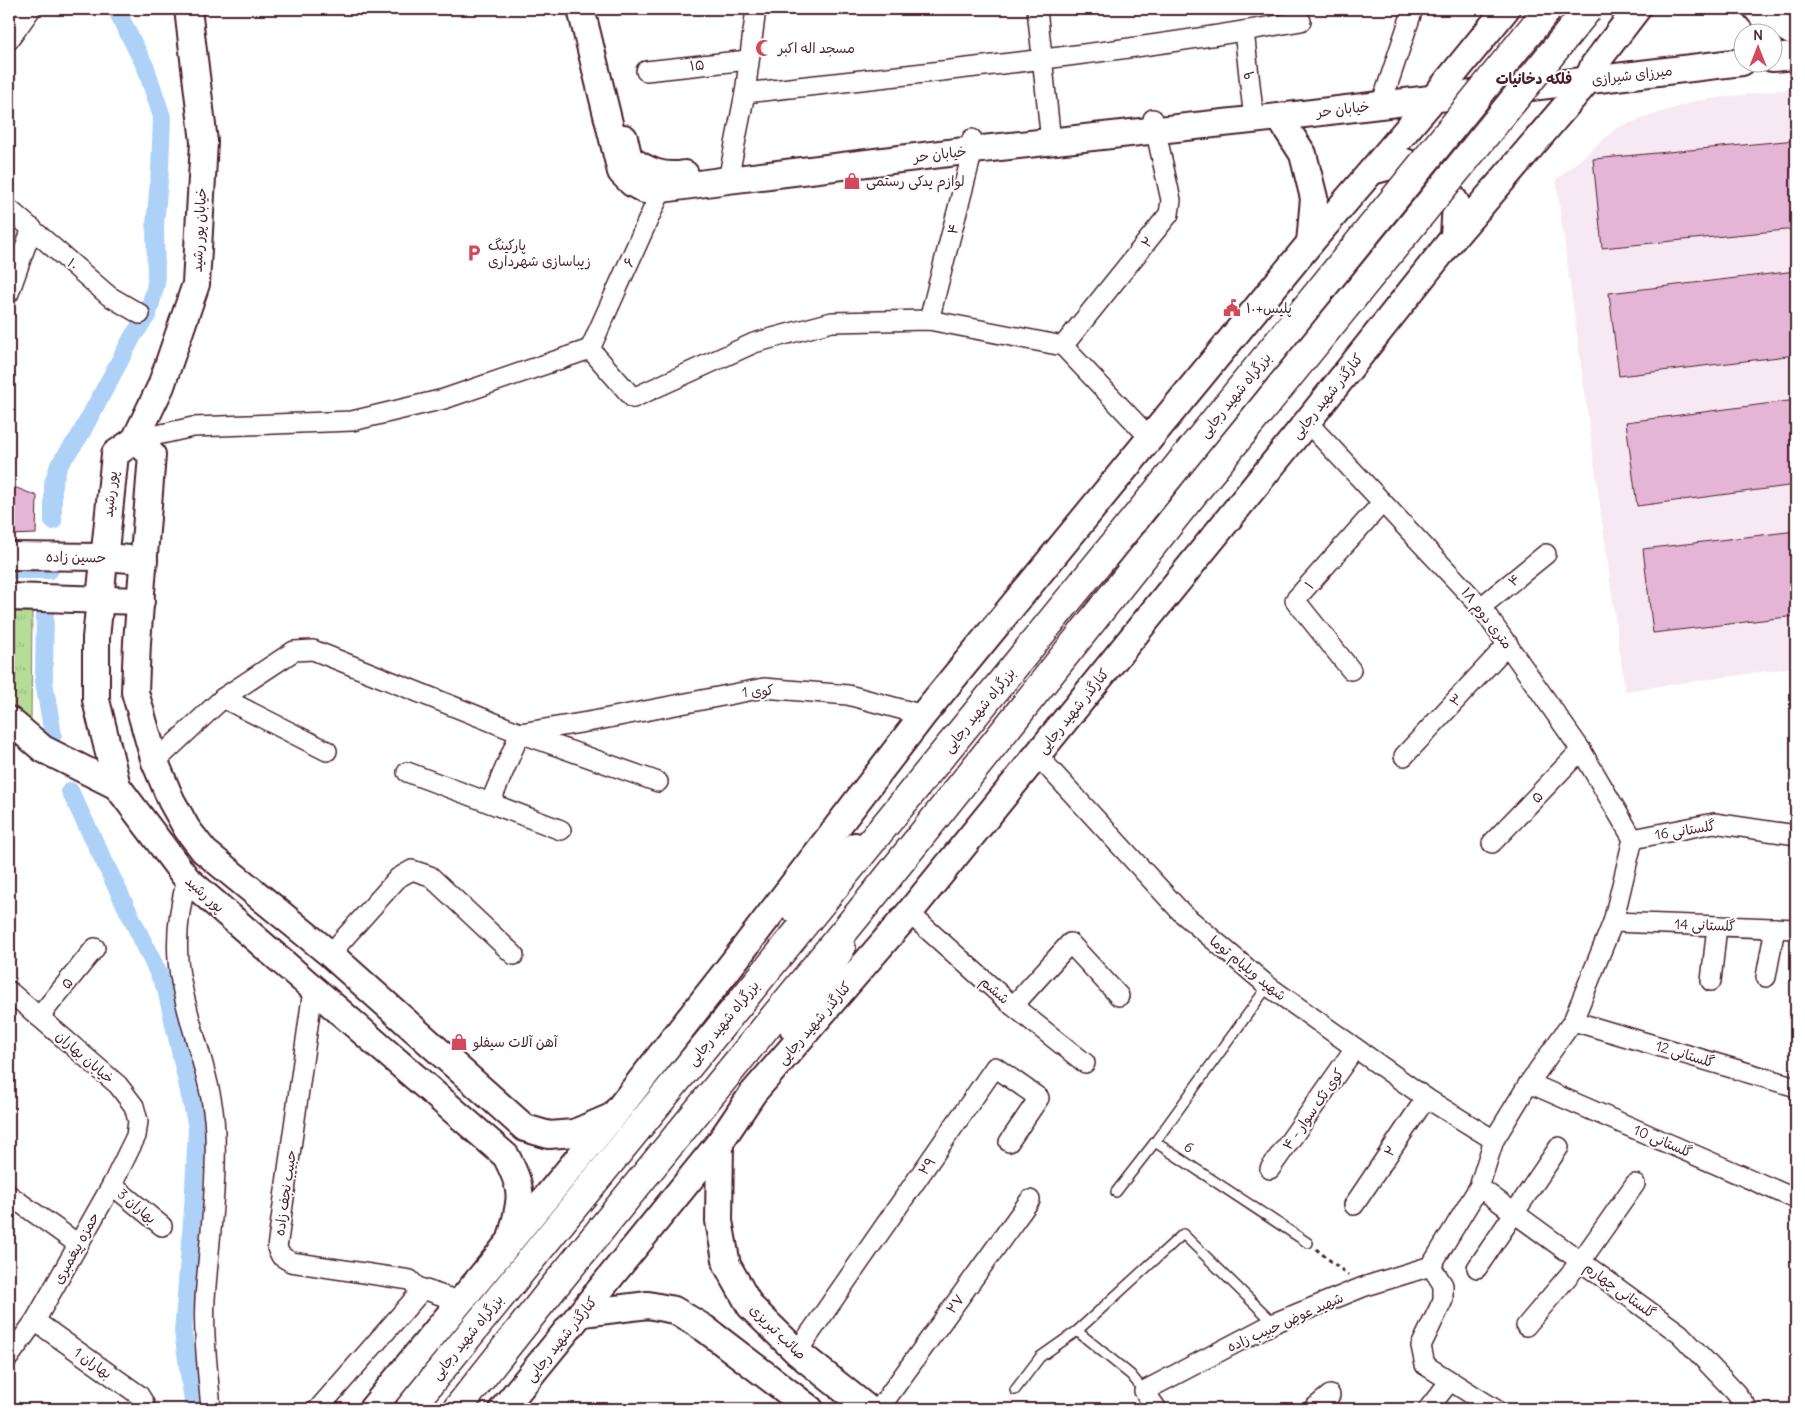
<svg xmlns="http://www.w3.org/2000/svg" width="1805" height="1418" font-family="Delius,'Playpen Sans Arabic',sans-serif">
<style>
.built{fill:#f7e9f3}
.grass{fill:url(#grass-tufts);stroke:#807e62}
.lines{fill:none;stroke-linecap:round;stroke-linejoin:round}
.canal{stroke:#aed2f7;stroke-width:18}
.building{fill:#e5b5d6;stroke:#4a1f2b}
.lane-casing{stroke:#4a1f2b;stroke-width:12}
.street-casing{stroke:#4a1f2b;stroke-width:22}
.secondary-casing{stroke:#4a1f2b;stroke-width:30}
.highway-casing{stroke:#4a1f2b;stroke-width:31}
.path{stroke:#4a1f2b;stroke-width:3;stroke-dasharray:4 4;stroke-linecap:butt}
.lane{stroke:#fff;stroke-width:9}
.street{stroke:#fff;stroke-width:19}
.secondary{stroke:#fff;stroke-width:26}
.highway{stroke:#fff;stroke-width:28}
.highway-bridge-casing{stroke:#4a1f2b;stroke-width:31;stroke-linecap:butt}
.highway-bridge{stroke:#fff;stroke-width:28}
.labels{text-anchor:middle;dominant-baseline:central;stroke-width:4;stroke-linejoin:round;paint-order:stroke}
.poi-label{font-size:14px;fill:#4a1f2b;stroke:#fff;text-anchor:start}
.street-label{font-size:14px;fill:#4a1f2b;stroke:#fff}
.neighbourhood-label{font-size:15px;font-weight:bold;fill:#4a1f2b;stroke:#fff}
</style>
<defs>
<pattern id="grass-tufts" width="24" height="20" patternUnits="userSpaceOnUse" patternTransform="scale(1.25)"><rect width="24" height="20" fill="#b6dc98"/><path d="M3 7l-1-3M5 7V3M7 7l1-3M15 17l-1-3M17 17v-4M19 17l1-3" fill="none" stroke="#9ebc83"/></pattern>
</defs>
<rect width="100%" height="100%" fill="#fff"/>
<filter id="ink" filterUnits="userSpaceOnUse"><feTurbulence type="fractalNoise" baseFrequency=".02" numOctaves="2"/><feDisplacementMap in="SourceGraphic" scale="10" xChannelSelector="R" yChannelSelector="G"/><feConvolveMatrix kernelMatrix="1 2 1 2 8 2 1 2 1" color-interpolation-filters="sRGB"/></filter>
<g filter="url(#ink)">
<!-- built -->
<path class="built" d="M1796,88V667L1625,691L1556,180L1618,127L1694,101Z"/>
<!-- grass -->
<path class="grass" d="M9,612H32L31,723L9,704Z"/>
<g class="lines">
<!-- canal -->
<g class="canal">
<path d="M53,521V483L59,465L79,437L133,336L148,314L156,284L155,225L160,170L162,117L146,68L116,9"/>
<path d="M9,570H50"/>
<path d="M45,607L44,682L53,735"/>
<path d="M70,791L166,989L197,1127L193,1208L183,1332L194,1409"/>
</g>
</g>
<!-- building -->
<g class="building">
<path d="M1796,140V229L1602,248L1593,159Z"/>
<path d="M1796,271V355L1619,376L1609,293Z"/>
<path d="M1796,400V485L1637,506L1626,422Z"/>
<path d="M9,485L37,496L36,534L9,535Z"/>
<path d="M1796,531V616L1653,633L1643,549Z"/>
</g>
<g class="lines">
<!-- lane casing -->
<g class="lane-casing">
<g id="lane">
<path d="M1268,986L1155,1142L1308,1243"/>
<path d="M1116,1192L1155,1142"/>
<path d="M1077,1331L1131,1375L1144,1391"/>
<path d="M1015,1390L1040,1357L1077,1331L1183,1234L1274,1323"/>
</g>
</g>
<!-- street casing -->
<g class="street-casing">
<g id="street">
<path d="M1037,9L1051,142"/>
<path d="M1244,31L1254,120"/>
<path d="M9,40L31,9"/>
<path d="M646,71L748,60"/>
<path d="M745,93C930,72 1117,54 1301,21"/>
<path d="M1381,105L1413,9"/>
<path d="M728,180L745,93L756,9"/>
<path d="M9,209L109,296L140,314"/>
<path d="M9,293L32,228"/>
<path d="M929,320L973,150L972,139"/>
<path d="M1063,346L1169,214L1171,200L1153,119"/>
<path d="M590,349L633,398L754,343L832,322L929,320L1063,346L1150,438"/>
<path d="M590,349L662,189L668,180"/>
<path d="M1307,422L1481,607L1581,750L1633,839"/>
<path d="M135,440L193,427L352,421L444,399L590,349"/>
<path d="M1481,607L1546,554"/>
<path d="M1351,670L1295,600L1382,503"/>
<path d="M223,698L327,751"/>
<path d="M1037,755L1182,913L1268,986L1426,1098L1494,1140"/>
<path d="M1404,756L1508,644"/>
<path d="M155,762L223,698L294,651L313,650L520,733L490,803L407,772"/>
<path d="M658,782L520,733L593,721L764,688L848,695L923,715"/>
<path d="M490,803L561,830"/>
<path d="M1633,839L1714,823L1796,835"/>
<path d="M1492,843L1581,750"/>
<path d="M187,879C178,912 174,947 181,981C190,1032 213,1080 215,1132C217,1189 209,1243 205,1299C203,1336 208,1373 211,1409"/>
<path d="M909,913L1013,1006L1085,1063"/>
<path d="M1613,922L1796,929"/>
<path d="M330,954L398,878L412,870L430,876L514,955"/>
<path d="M1766,977L1775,928"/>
<path d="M1711,981L1717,926"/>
<path d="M313,990L277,1248L281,1256L291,1262L410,1280L417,1287L461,1302"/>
<path d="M9,991L118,1085L134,1106L138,1121L136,1136L112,1185L35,1321L9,1357"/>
<path d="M1013,1006L1070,943L1119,996"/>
<path d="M39,1017L95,948"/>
<path d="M1573,1021L1796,1087"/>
<path d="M1529,1083L1796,1199"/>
<path d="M1270,1169L1355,1048"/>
<path d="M112,1185L162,1226"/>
<path d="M1479,1187L1680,1334L1735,1392L1748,1409"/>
<path d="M9,1195L78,1244"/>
<path d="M1354,1205L1426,1098"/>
<path d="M1431,1266L1479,1187L1494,1140L1529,1083L1573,1021L1613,922L1633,839"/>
<path d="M1431,1266L1443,1285V1300L1421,1346L1425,1365L1495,1409"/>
<path d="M1477,1268L1559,1147"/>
<path d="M35,1321L139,1395L144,1403L143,1409"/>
<path d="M1526,1326L1581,1261L1635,1184"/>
<path d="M797,1352L995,1067L1039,1098L1009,1142"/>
<path d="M318,1409L417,1296V1287"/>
<path d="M879,1409L1030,1200"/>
<path d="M1157,1409L1144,1391L1274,1323L1363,1287L1431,1266"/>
<path d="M1313,1409L1330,1395"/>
<path d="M1428,1409L1450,1381"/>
</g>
</g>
<!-- secondary casing -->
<g class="secondary-casing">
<g id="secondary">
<path d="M581,9L621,172L632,183L645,190L662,189L728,180L973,150L1279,117L1742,62"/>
<path d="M1757,9L1762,15L1791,31H1796"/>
<path d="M1772,58L1796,56"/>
<path d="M1279,117L1303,154L1314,198L1310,243"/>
<path d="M624,138L629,159C648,171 662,178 685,174"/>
<path d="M1372,171L1405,162L1437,175L1456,203L1454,237"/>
<path d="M135,440L115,454L96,638V700L117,786L187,879L506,1156C524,1191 522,1198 512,1235"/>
<path d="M135,440L152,455L137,642L135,692L155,762L171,800L187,829L204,851L330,954L525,1128L549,1135L574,1133L609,1118"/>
<path d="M135,440L161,386L196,284L204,142L188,9"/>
<path d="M9,556L103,557L144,560"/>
<path d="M9,597L141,601"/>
<path d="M9,720L43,749L117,786"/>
<path d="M792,908L855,846"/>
<path d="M793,1028L842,948"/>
<path d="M720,1142L719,1221L727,1265L750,1306L797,1352L868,1409"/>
<path d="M583,1313L648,1305L674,1310L704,1328L810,1409"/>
<path d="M372,1409L613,1116L725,973L923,715L1310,243L1433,99L1506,9"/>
<path d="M503,1409L720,1142L753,1093L909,913L1307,422L1454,237L1587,81L1594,65L1637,9"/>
</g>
</g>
<!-- highway casing -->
<g class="highway-casing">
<g id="highway">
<path d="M409,1409L1181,462"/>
<path d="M457,1409L553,1288L877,891L1206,478"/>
</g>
</g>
<!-- path -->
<path class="path" d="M1316,1249L1348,1275"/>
<!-- lane -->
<use href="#lane" class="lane"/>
<!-- street -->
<use href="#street" class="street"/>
<!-- secondary -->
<use href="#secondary" class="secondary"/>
<!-- highway -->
<use href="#highway" class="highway"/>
<!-- highway-bridge casing -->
<g class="highway-bridge-casing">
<g id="highway-bridge">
<path d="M1181,462L1548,9"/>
<path d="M1206,478L1588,9"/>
</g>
</g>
<!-- highway-bridge -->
<use href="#highway-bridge" class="highway-bridge"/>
</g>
</g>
<!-- icons -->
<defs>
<g id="mosque-bare" transform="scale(1.35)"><path d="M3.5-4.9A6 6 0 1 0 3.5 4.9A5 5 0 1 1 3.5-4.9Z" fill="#d1495b" stroke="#fff" stroke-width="2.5" paint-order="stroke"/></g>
<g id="shop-bare" transform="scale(1.35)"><path d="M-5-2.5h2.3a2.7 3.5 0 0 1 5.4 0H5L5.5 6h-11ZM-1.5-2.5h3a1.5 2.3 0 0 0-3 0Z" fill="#d1495b" stroke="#fff" stroke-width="2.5" paint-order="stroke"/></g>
<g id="parking-bare" transform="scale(1.35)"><path d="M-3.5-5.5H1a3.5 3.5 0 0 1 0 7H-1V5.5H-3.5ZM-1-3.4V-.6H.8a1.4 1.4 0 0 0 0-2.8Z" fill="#d1495b" stroke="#fff" stroke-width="2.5" paint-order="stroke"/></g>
<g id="civic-bare" transform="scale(1.35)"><path d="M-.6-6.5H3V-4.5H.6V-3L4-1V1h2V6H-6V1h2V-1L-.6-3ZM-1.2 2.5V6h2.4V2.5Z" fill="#d1495b" stroke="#fff" stroke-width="2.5" paint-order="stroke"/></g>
</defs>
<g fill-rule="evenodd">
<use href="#mosque-bare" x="764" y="48"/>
<use href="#shop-bare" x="852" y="181"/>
<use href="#parking-bare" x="474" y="253"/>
<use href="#civic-bare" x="1232" y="308"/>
<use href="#shop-bare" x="459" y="1042"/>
</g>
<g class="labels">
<!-- poi labels -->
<g class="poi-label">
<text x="778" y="48">مسجد اله اکبر</text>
<text x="866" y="181">لوازم یدکی رستمی</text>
<text x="488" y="245">پارکینگ<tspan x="488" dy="16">زیباسازی شهرداری</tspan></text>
<text x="1246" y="308">پلیس+١٠</text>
<text x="473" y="1042">آهن آلات سیفلو</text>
</g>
<!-- street labels -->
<g class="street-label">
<text transform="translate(697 65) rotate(-6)">۱۵</text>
<text transform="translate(1249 75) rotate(-97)">۹</text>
<text transform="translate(1632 75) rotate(-7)">میرزای شیرازی</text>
<text transform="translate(1343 109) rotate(-7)">خیابان حر</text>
<text transform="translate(940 154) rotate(-7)">خیابان حر</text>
<text transform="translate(953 229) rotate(-75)">۴</text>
<text transform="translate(199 230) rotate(-87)">خیابان پور رشید</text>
<text transform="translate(1147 242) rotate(-51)">۲</text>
<text transform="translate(629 262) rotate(-66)">۶</text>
<text transform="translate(73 264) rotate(41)">۱۰</text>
<text transform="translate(1235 395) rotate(-51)">بزرگراه شهید رجایی</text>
<text transform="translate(1327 396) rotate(-51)">کنارگذر شهید رجایی</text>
<text transform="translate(110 494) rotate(-84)">پور رشید</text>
<text transform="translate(76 557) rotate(1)">حسین زاده</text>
<text transform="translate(1514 580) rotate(-39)">۴</text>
<text transform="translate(1309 585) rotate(-48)">۱</text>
<text transform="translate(1487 618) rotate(52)">۱۸ متری دوم</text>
<text transform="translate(758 691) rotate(-5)">کوی 1</text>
<text transform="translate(1456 700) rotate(-47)">۳</text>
<text transform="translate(979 710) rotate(-51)">بزرگراه شهید رجایی</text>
<text transform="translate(1073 711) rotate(-51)">کنارگذر شهید رجایی</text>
<text transform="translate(1537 797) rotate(-46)">۵</text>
<text transform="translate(1685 830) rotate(-9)">گلستانی 16</text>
<text transform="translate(205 894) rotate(42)">پور رشید</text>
<text transform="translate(1705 925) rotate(2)">گلستانی 14</text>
<text transform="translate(1248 968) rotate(39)">شهید ویلیام توما</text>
<text transform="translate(67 983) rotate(-51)">۵</text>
<text transform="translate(995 990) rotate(42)">ششم</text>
<text transform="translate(723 1023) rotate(-51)">بزرگراه شهید رجایی</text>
<text transform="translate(814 1023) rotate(-49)">کنارگذر شهید رجایی</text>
<text transform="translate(1685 1054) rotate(17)">گلستانی 12</text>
<text transform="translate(85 1057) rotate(41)">خیابان بهاران</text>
<text transform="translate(1313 1109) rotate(-55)">۴ - کوی تک سوار</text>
<text transform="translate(1663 1141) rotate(23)">گلستانی 10</text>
<text transform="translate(1189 1147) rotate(34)">6</text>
<text transform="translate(1390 1151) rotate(-56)">۲</text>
<text transform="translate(927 1166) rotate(-55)">۲۹</text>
<text transform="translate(285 1193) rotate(-82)">حبیب نجف زاده</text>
<text transform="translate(137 1206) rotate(40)">بهاران 3</text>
<text transform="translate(76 1248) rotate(-61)">حمزه پیغمبری</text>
<text transform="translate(1620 1290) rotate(36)">گلستانی چهارم</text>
<text transform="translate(955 1304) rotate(-54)">۲۷</text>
<text transform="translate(1285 1322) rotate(-24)">شهید عوض حبیب زاده</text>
<text transform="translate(778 1332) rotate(44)">صائب تبریزی</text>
<text transform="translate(467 1337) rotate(-51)">بزرگراه شهید رجایی</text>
<text transform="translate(561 1339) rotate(-51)">کنارگذر شهید رجایی</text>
<text transform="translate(93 1363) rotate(35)">بهاران 1</text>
</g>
<!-- neighbourhood labels -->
<g class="neighbourhood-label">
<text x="1534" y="78">فلکه دخانیات</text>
</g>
</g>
<!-- margin -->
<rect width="1805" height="1418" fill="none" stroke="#fff" stroke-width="30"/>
<rect x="15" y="15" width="1775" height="1388" fill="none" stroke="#4a1f2b" stroke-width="2" filter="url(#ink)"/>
<!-- north arrow -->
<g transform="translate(1758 48)"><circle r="24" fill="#ffffff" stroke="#b7a5aa"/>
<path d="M0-4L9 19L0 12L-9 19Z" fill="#d1495b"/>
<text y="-8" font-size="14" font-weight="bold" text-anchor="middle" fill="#4a1f2b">N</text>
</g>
</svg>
